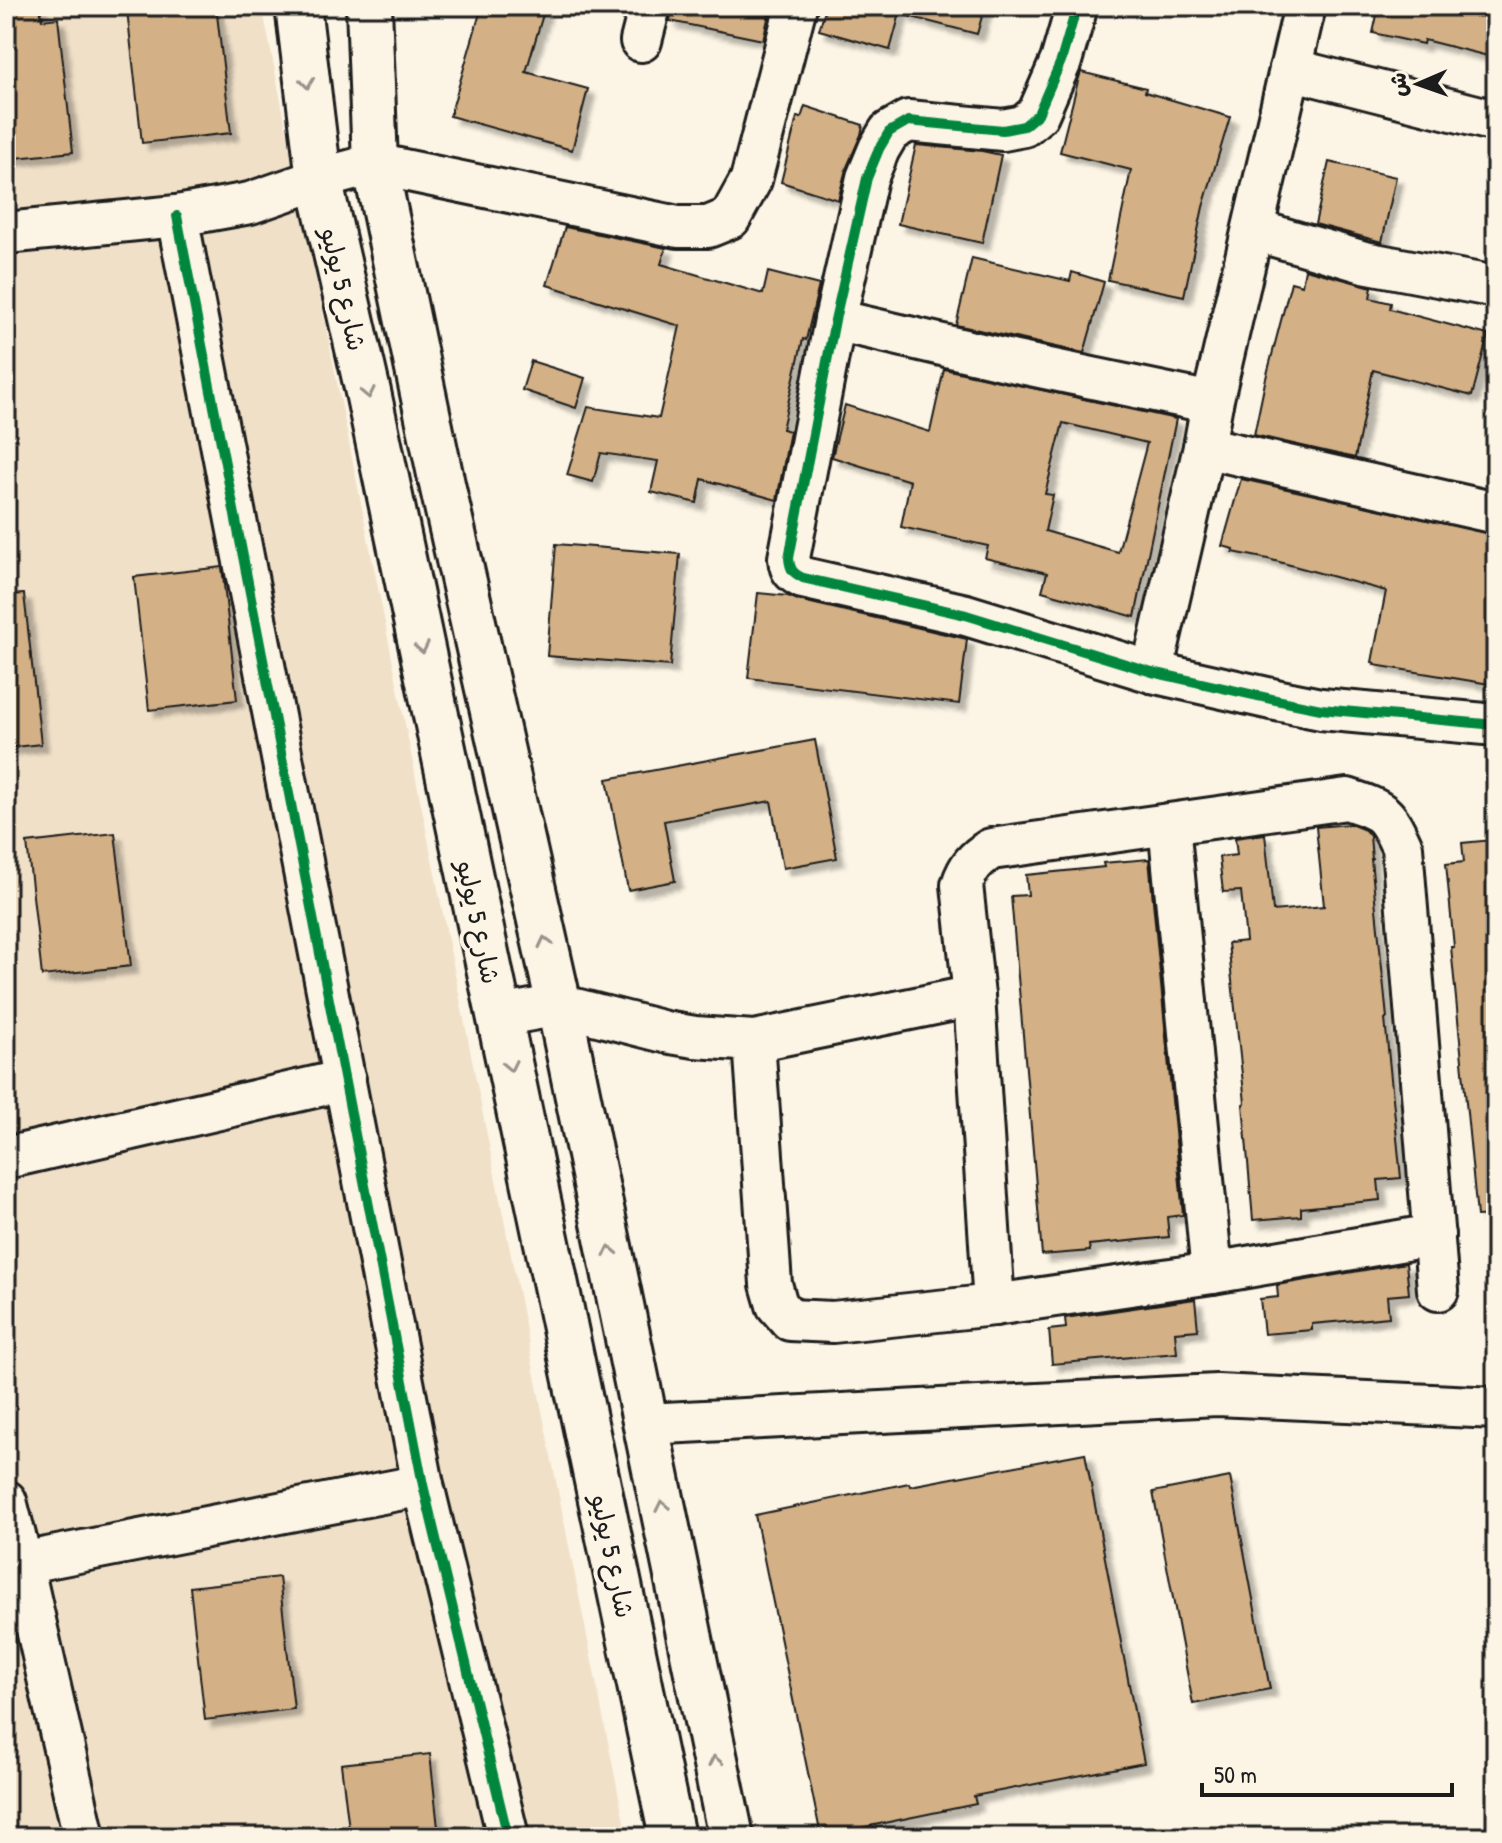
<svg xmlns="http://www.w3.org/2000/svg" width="1502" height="1843" font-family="'Patrick Hand','Playpen Sans Arabic',sans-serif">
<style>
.built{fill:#f0e0c8}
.building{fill:#d3b085;stroke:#1c1c1c;stroke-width:2;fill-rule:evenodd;filter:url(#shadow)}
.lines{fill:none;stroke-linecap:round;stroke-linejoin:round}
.street-casing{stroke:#1c1c1c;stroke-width:46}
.secondary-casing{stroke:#1c1c1c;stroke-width:50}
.street{stroke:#fcf5e5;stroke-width:40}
.secondary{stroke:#fcf5e5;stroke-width:44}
.cycleway-casing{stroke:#fcf5e5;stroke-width:15}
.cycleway{stroke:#00873e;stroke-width:10}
.oneway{stroke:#97938b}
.labels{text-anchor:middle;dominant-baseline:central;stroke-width:8;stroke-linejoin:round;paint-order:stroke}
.street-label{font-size:26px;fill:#1c1c1c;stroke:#fcf5e5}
</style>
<defs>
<filter id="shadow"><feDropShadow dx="7" dy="7" stdDeviation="2" flood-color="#0004"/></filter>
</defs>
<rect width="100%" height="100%" fill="#fcf5e5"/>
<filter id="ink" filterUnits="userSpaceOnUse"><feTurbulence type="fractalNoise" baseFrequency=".0125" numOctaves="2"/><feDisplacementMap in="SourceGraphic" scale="16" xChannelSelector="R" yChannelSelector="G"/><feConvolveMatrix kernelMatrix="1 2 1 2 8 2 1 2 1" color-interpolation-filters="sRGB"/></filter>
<g filter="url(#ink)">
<!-- built -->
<path class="built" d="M6,6H262L627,1837H6Z"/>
<!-- building -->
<g class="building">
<path d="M6,6H40L42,20L58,18L73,152L6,159Z"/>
<path d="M164,6H216L231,133L142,143L127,10Z"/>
<path d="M482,6H528L544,11L526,72L588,89L572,150L450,116Z"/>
<path d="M672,6H771L763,40L670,21Z"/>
<path d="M826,6H902L890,50L819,30Z"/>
<path d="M905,6H985L977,34L904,15Z"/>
<path d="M1379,6H1464L1496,14V58L1424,40L1423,44L1373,33Z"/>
<path d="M1081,72L1146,88L1145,92L1230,117L1203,207L1184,296L1108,280L1131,170L1060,152L1078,81Z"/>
<path d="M805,106L863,125L861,135L846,169L838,200L781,182L797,117L801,118Z"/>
<path d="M916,145L982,151L1001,155L982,243L898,224Z"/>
<path d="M1329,162L1396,177L1382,242L1315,224Z"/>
<path d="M565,227L666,248L661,264L763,294L768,272L819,285L806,340L803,339L782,429L790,431L777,500L702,479L697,503L651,492L658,461L601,453L593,482L567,475L588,407L659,418L680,326L547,285Z"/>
<path d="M972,258L1070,281L1072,272L1104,282L1084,353L956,325Z"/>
<path d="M1305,269L1372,287L1370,298L1391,303L1390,309L1488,335L1472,396L1373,370L1355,458L1254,435L1265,382L1291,282L1302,285Z"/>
<path d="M531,361L585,378L576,408L522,390Z"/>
<path d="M944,369L1176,419L1135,617L1042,591L1047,573L985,558L988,546L901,527L910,481L832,457L845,405L930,432ZM1063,423L1147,443L1118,552L1045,531L1053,495L1045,494Z"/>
<path d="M1241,479L1496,535V685L1374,665L1375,663L1372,662L1386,591L1268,559L1233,552L1234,549L1222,546Z"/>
<path d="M556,544L680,554L670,666L547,656Z"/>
<path d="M222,567L237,700L149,710L134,577Z"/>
<path d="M758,593L788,596L798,600L967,639L959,704L748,678Z"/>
<path d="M24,594L41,744L6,748V595Z"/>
<path d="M815,740L837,858L783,868L771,801L664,821L675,881L628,890L607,779Z"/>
<path d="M1350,824L1365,830L1370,836L1372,859H1371L1387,1018L1385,1019L1401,1178L1378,1180L1380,1200L1301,1208V1216L1253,1220L1243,1104L1245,1103L1228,943L1246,941L1241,891L1223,892L1219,857L1237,855L1235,838L1265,834L1273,911L1324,906L1316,827Z"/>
<path d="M115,833L131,966L42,976L27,843Z"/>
<path d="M1492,840L1496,879V1215L1477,1216L1451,947H1454L1446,864L1464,862L1462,843Z"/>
<path d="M1149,859L1183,1215L1167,1217L1169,1237L1089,1245L1090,1251L1042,1255L1011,896L1028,895L1026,875L1104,867L1103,863Z"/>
<path d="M1406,1263L1409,1294L1387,1296L1389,1317L1312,1324V1330L1264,1334L1260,1299L1278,1297L1277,1285Z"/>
<path d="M1195,1299L1198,1330L1175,1332L1177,1353L1052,1364L1049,1330L1066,1328L1065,1318Z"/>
<path d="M1085,1453L1144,1763L974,1796L976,1804L821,1836L755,1515L909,1483L910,1486Z"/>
<path d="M1230,1477L1270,1689L1193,1704L1153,1492Z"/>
<path d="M279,1577L294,1709L205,1720L190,1587Z"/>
<path d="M430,1754L439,1837H350L341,1764Z"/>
</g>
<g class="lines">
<!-- street casing -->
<g class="street-casing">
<g id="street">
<path d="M1077,6L1061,61L1038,114L1024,126L1003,130L908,121L889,132L879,149L867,178L835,320L789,558C790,570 793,573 803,578L966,615L1152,672L1276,700L1321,709L1496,725"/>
<path d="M641,41L650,6"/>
<path d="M1290,69L1496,121"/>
<path d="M177,216L423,1485L508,1837"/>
<path d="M1254,230L1364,262L1496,287"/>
<path d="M6,233L177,216L250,203L319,179L375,164L678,227H708L730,218L751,180L796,6"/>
<path d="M835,320L1011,361L1212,403"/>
<path d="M1204,447L1496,513"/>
<path d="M1152,672L1204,447L1212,403L1305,6"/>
<path d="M1169,824L1347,799C1384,811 1386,812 1402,847L1438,1290"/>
<path d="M499,1016L559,1005L665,1032L695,1037L754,1041L974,996"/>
<path d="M754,1041L771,1284L777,1305L790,1320L833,1322L994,1305L1212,1273L1434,1235"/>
<path d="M6,1158L345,1080"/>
<path d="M994,1305L974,996L962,885C968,867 975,859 991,849L1169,824L1212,1273"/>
<path d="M645,1424L1217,1395L1496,1408"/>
<path d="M6,1501L22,1563L84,1837"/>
<path d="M6,1566L423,1485"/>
</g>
</g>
<!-- secondary casing -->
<g class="secondary-casing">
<g id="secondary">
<path d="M298,6L319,179L368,392L672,1837"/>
<path d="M369,6L375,164L442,484L559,1005L731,1837"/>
</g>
</g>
<!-- street -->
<use href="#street" class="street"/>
<!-- secondary -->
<use href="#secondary" class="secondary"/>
<!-- cycleway casing -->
<g class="cycleway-casing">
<g id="cycleway">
<path d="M1077,6L1061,61L1038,114L1024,126L1003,130L908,121L889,132L879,149L867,178L835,320L789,558C790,570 793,573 803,578L966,615L1152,672L1276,700L1321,709L1496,725"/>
<path d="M177,216L423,1485L508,1837"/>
</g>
</g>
<!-- cycleway -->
<use href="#cycleway" class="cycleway"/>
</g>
<!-- one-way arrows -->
<defs><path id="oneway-chevron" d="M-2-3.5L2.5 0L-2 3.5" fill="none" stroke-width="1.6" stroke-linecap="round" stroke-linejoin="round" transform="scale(2)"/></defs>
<g class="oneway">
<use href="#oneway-chevron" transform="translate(307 83) rotate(83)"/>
<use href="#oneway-chevron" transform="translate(368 393) rotate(78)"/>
<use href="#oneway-chevron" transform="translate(422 648) rotate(78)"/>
<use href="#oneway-chevron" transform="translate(545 942) rotate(-103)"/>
<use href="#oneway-chevron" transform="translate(510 1066) rotate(78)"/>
<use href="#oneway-chevron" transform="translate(610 1251) rotate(-102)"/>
<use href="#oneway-chevron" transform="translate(662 1506) rotate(-102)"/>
<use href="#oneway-chevron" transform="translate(715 1761) rotate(-102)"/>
</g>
</g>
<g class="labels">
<!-- street labels -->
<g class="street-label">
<text transform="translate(344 289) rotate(77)">شارع 5 يوليو</text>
<text transform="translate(479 922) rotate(78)">شارع 5 يوليو</text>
<text transform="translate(613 1556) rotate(78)">شارع 5 يوليو</text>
</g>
</g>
<!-- margin -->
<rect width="1502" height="1843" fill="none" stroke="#fcf5e5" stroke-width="32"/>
<rect x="16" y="16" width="1470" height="1811" fill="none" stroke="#1c1c1c" stroke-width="3" filter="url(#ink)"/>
<!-- north arrow -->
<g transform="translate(1418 84) rotate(268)" stroke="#fcf5e5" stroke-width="6" paint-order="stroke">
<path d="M0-6L14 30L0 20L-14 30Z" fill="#1c1c1c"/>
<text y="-12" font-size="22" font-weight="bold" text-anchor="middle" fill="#1c1c1c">ش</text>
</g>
<!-- scale -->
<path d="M1202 1783v12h250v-12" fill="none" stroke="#1c1c1c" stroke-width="4"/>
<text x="1214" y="1783" font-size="24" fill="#1c1c1c" stroke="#fcf5e5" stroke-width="6" paint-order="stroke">50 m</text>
</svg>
